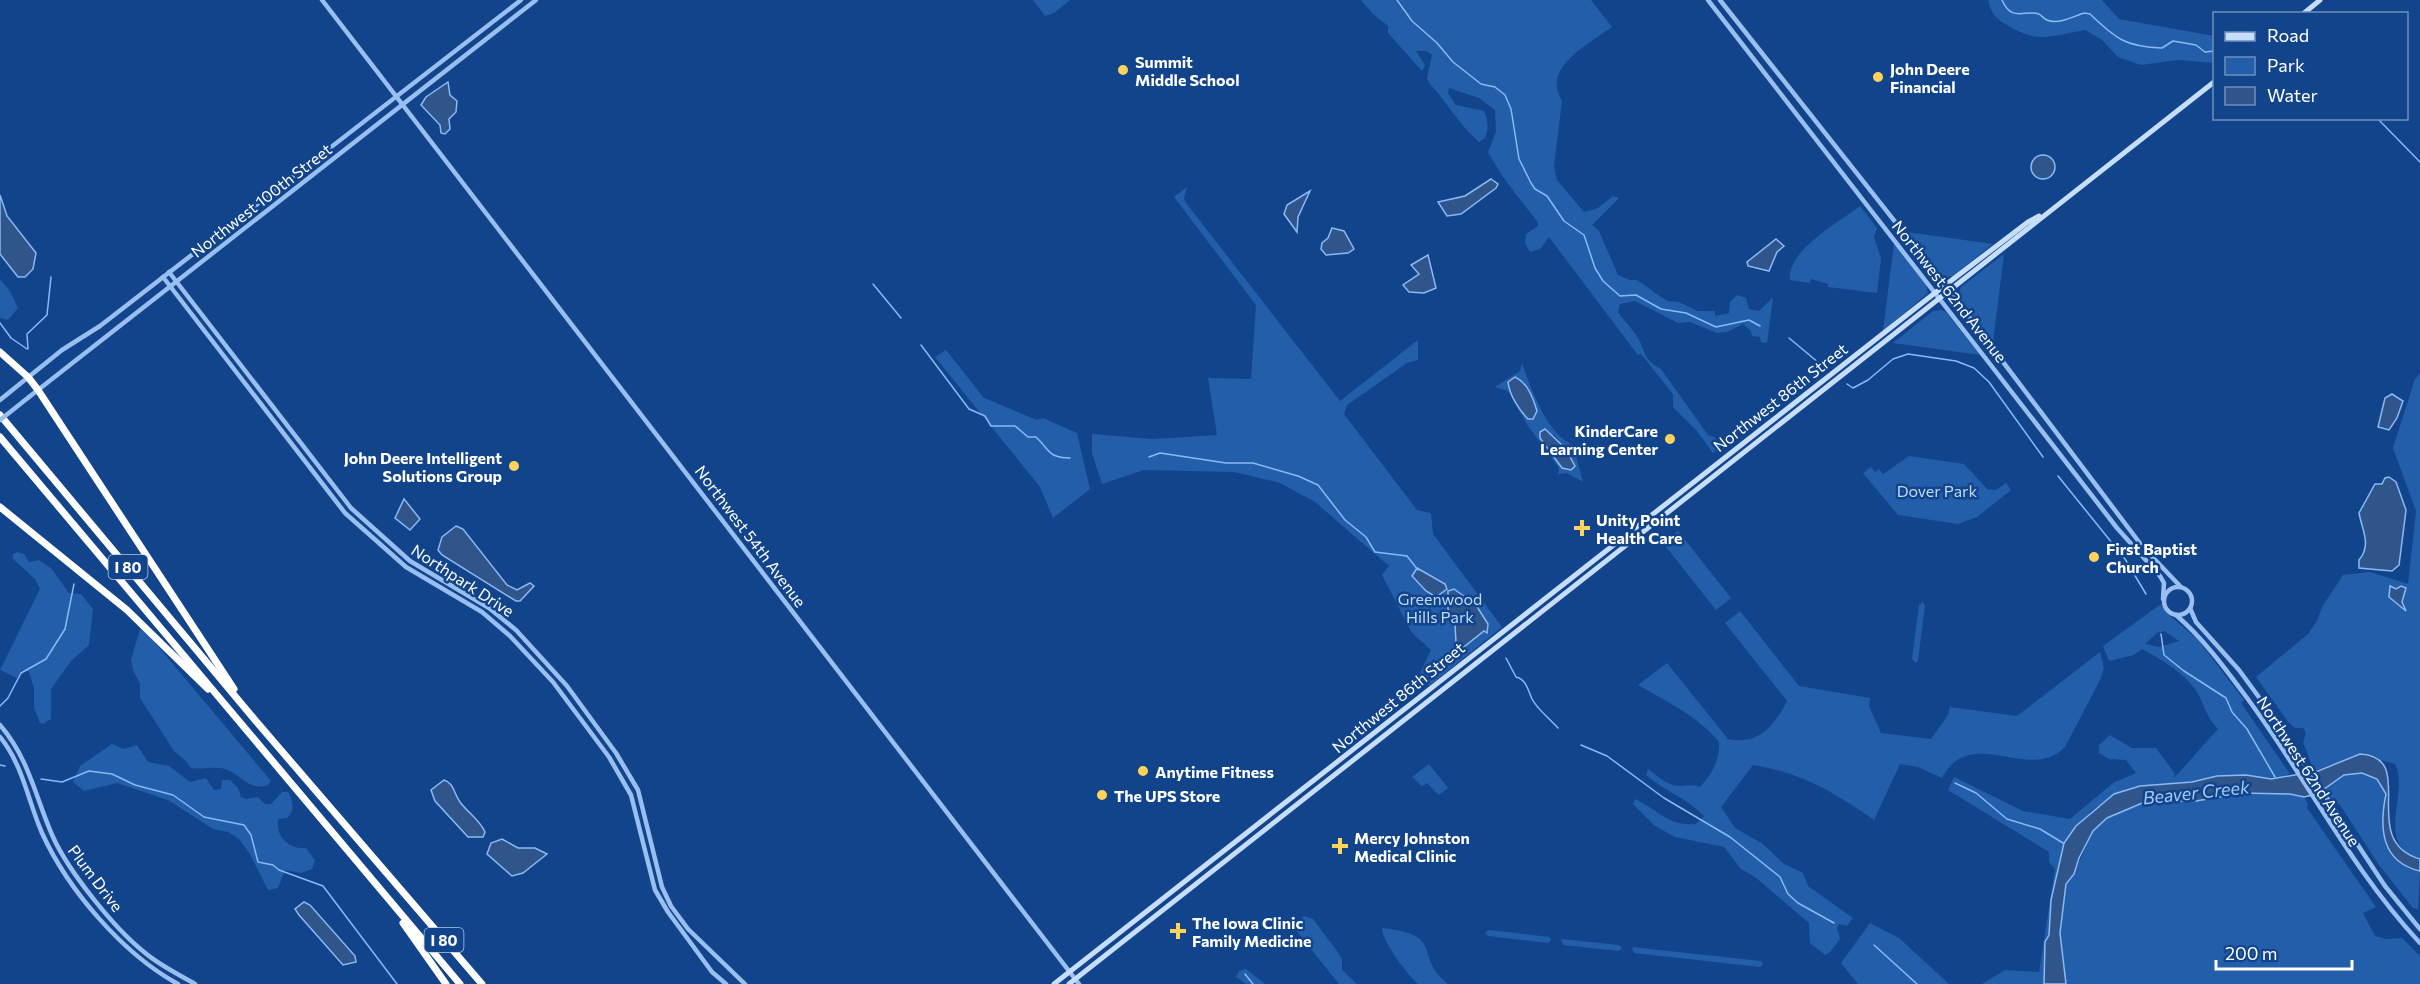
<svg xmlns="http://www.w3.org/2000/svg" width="2420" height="984" font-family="Commissioner,sans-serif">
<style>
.green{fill:#235eab;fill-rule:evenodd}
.water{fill:#2f558a;stroke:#8abaf5;stroke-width:1.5}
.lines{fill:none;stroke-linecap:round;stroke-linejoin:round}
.stream{stroke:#8abaf5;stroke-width:1.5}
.tertiary{stroke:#99bff1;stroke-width:4.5}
.secondary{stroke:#c7ddfc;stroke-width:5}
.motorway{stroke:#fff;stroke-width:7}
.tertiary-bridge{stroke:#99bff1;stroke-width:4.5}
.poi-dot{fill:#ffd259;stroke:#11448b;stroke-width:2}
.labels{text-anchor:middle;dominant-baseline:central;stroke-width:5;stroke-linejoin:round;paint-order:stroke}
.shield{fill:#11448b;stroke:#b8c7dc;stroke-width:1.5}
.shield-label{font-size:15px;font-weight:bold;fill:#fff}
.poi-label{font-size:16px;font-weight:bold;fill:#fff;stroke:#11448b;text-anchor:start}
.street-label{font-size:16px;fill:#fff;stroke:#11448b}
.park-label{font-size:16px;fill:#bfdafc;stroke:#11448b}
.water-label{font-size:18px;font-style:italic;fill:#a4c9f9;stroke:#11448b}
</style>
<rect width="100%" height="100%" fill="#11448b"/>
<!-- green -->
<g class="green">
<path d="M1033,0H1070L1054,13L1045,16Z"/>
<path d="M1361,0H1591L1612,27C1589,44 1541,67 1562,101L1554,166L1557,180L1584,212L1598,208L1613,196L1619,198L1592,225L1599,231L1618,275L1630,280H1637L1667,301L1679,302L1697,311H1715V316L1729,313L1730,302L1737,295L1746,298L1749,309L1759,311L1773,297L1767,343L1761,342L1760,337L1752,336L1751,331L1743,324L1727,332L1717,333L1690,322L1678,323L1635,301L1620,304L1618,312C1623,320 1631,327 1636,335C1647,351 1640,357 1661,369L1708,435L1714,437L1721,446L1713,453L1697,431L1673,407V394L1641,354L1638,355L1549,237L1540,249L1530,252L1525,243L1526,234L1538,226L1537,221C1519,198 1502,178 1488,152L1496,132L1495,110L1479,98L1449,88L1448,93L1456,105L1484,111C1488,121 1489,128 1485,138L1479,142C1459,125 1447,102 1429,83L1427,78L1432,55L1426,51H1416L1425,65L1422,71L1388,33V26L1373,14Z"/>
<path d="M1988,0H2102L2119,19L2214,36V63L2178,60L2141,65L2118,57L2102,40L2085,30C2051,36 2037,44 2007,25C1995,18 1991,13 1988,0Z"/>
<path d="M1187,187L1184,198L1186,203L1340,401L1418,340V360L1407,363L1347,405L1344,414L1417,510L1431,513L1433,534L1502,627L1429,686L1420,673L1431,650L1412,633L1382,575L1389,566L1315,502L1280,483L1234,472L1144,470L1102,484L1092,453V434L1152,439L1217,435L1208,378L1251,379L1256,305L1174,197Z"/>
<path d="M1860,206L1877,228L1874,237L1881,258L1877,293L1828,287V284L1811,279L1810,283L1790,280C1787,250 1838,223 1860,206Z"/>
<path d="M1907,232L1993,244L1953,276L1947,277L1940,274Z"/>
<path d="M1894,243L1926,285L1928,293L1883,331Z"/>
<path d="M2004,254L1993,342L1961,300L1959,293L1961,287Z"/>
<path d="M0,279L10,291L18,308L8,320L0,318Z"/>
<path d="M1941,310L1946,312L1980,355L1893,343L1933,311Z"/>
<path d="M946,350L984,398L1037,420L1043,418L1077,433L1090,489L1053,518L1040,487L935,357Z"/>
<path d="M1522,363C1530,386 1551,448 1583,446L1575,452L1583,482L1567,473L1558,474L1559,468L1528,426L1508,391L1495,387L1520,371ZM1518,378L1533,399L1521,413L1508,384ZM1554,435L1570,454L1567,471L1540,438Z"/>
<path d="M2420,373V859C2373,845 2410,792 2395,764L2360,754L2314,771L2303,742L2306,733L2303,728H2295L2289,723L2256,677L2308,634L2317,621L2322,607L2343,575L2370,572L2408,584L2416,511L2393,448L2415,379Z"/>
<path d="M1909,456L1964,464L1987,489L1996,490L2006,483L2011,490L1977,517L1958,524L1898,515L1863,473L1871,467L1875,472L1879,469L1883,474Z"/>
<path d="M1678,531L1731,598L1716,610L1663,543Z"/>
<path d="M17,552L24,554L29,562L39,560L51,568L69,593L81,594L93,609L89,645L71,661L51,689V719L43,724L40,723L34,708V688L29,672L22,670L17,678L0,670L40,589L35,579L13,559V554Z"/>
<path d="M1923,602L1925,606L1918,660L1916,663L1912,659L1919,605Z"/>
<path d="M2161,604L2168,614L2198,640L2244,700L2241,703L2290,774L2271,779L2246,775L2217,776L2193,782L2114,794L2090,812L2064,843L2051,900L2049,935L2045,942L2044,984H1982L2005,970L2039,972L2055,869L2049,862V852L1948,790L1954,777L2023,811L2070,819L2113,783L2136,773L2126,760L2109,759L2099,753V745L2110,735L2132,748H2156L2175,774L2174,778L2218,729C2206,717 2205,706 2197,692C2184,672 2162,660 2142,649L2134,655L2109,661L2103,646ZM2164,631L2179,641L2159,647L2145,644L2157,633Z"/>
<path d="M1740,611L1799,686L1870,698L1869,706L1881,733L1931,739L1948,715L1950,707L2017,716L2100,652L2104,668L2100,680L2065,747C2029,784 1971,723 1942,778L1918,767L1900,764L1874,820C1833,792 1803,773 1753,765L1721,807L1735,828L1763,844L1784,864L1803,873L1808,886L1853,918L1847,926L1839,924L1837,928L1840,939L1830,952L1825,955L1810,943L1809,923L1755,877L1741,869L1724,847L1675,837L1655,826L1633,804L1635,799C1657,809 1669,827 1696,824L1704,816C1687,798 1664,791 1646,775L1648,769C1657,776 1668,786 1680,786C1688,786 1692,784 1700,787C1712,774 1720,760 1719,742C1698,716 1666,701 1638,685L1667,663L1728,739C1758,746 1775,725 1787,701L1725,623Z"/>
<path d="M141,626L271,781L268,785C249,792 241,774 225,769C213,766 202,770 191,768L185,760L174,751L140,698V684L133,670L131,660Z"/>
<path d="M112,744L124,749L137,745L148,762L169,766L190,782L206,778L214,790L221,789L222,780H230L238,788L241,797L246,799L258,797L265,804H271L282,792H288C293,802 296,809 287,818L278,819C275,837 290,850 306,848L315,860L312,869L301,873L285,870L278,888L268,890L250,854L239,839L228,832L213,829L168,800L117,783L84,791L73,782L80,766Z"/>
<path d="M1429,764L1448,788L1439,795L1427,783L1422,786L1412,777Z"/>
<path d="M2362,773L2377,779L2386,794C2379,828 2381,862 2420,871L2418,909L2413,908L2379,865L2340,805L2333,801L2325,788L2344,775Z"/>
<path d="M2243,793L2290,794L2304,797L2308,804L2307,808L2376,907L2363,913L2375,936L2386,939L2402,938L2420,956V984H2066L2060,933L2066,884L2074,874L2093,831L2107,818L2147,801H2196Z"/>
<path d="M1304,916L1313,919L1337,951L1342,959V970L1357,984H1339L1295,929Z"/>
<path d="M1870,923L1899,938L1949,984H1858L1841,963Z"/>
<path d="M1382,928C1447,935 1412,955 1448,984H1418C1408,975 1382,942 1382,928Z"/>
<path d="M1489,930L1549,937L1551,940L1548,943L1488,936L1485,933Z"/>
<path d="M1561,939L1619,945L1622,948L1619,951L1563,945Z"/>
<path d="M1632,947L1761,961L1763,964L1760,967L1634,953Z"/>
<path d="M1246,969L1265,984H1246L1236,977L1239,971Z"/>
</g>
<!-- water -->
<g class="water">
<path d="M448,82L450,95L457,101L456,112L449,119L450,129L445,134L441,133L440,125L421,105L426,97Z"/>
<circle cx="2043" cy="167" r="12"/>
<path d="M1491,179L1498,184L1496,188L1461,214L1447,216L1438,202L1465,196Z"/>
<path d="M1310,191L1298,217L1297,232L1284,214L1287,205Z"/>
<path d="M0,195L7,216L36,253L33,269L25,277H18L0,254Z"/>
<path d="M1332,228L1344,231L1354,249L1348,253L1326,255L1321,249L1322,243L1328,238Z"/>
<path d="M1776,239L1784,246L1777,252L1769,271L1748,266L1747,262Z"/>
<path d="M1428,255L1436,288L1424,293L1409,292L1403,285L1419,274L1411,265Z"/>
<path d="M1515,377C1528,383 1533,398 1537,411L1533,419H1528C1519,410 1509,394 1508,382Z"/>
<path d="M2392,394L2403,401L2397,418L2389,430L2378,427L2385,398Z"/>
<path d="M1545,429L1565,448L1575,466L1571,470L1562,468L1540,438V432Z"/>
<path d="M2389,477L2396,482L2406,510L2399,565L2392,571L2359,568V560C2372,545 2362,530 2359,513L2375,484H2382L2385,478Z"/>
<path d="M404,499L420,519L410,530L395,518Z"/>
<path d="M456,526L463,529L507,585L517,590L530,583L534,586L520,601H516L442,555L438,550L442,537Z"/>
<path d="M1417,568L1445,584L1447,589L1436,597L1426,591L1412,576Z"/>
<path d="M2390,586L2396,589L2401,586L2406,588L2402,602L2406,611L2389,597Z"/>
<path d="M1454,589L1476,605L1488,624L1487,633L1484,631L1460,650L1456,643L1455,624L1448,609V591Z"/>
<path d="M2360,754C2420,757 2356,840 2420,859V871C2381,862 2379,828 2386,794L2377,779L2362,773L2344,775L2317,794L2304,797L2290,794L2243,793L2196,801H2147L2107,818L2093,831L2079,858L2074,874L2066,884L2060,933L2066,984H2044L2045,942L2049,935L2051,900L2064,843L2076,826L2114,794L2140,786L2192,782L2217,776L2246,775L2271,779L2318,771Z"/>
<path d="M444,780C454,783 454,794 460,802C468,813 479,819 485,832L483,837H468L435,801L431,790Z"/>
<path d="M502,839L518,848H535L547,854L523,873L512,876L487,854L491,843Z"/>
<path d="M304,902L310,905L355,956L356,962L343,965L299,915L295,909Z"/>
</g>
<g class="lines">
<!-- stream -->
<g class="stream">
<path d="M1397,0L1412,21L1437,43L1453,62L1481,84L1495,87L1505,95L1511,109L1519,159L1531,183L1535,189L1547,196L1564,221L1584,235L1595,268L1603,281L1620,296L1636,295L1661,309L1686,313L1716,327L1749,320L1760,326"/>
<path d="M2002,0C2012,23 2025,9 2039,14C2042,16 2044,19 2047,20C2059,25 2074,16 2084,13L2090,14C2116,39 2126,47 2162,48L2173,41L2196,45L2205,52L2214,51"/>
<path d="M2377,118L2420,162"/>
<path d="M873,284L901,318"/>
<path d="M0,323L11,338L27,349"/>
<path d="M1789,338L1825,368"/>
<path d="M921,345L969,409L985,416L991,426H1015L1028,437H1036C1050,450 1048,458 1070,458"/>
<path d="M28,349L27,334L47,315L51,277"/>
<path d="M1847,384L1853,388L1868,380L1893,359L1908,354L1956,361L1974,368L1989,382L2043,457"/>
<path d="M1149,457L1160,453L1226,463H1253L1298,476L1318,485L1345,520L1366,537L1375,552L1407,556L1418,570"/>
<path d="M2058,476L2125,559L2146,594"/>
<path d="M2161,634L2164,655L2184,671L2226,698L2232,712L2247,729L2275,777"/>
<path d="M1506,658L1516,677C1526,679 1528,690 1532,699C1537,709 1550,719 1558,728"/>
<path d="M0,706L8,698L21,673L46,659L65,629L74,584"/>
<path d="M1581,745L1607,756L1664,798L1730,837L1780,877L1788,894L1798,903L1834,923"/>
<path d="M0,765L5,766"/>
<path d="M41,779L62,782L89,771L112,774L135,785L173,795L204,817L244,825L251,835L258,862L273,865L279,870L323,886L397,984"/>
<path d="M1955,783L1976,793L2007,819L2040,829L2063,843"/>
<path d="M1874,945L1917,984"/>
<path d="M1245,974L1253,984"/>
</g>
<!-- tertiary -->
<g class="tertiary">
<path d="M322,0L1079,984"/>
<path d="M1708,0L2117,528L2160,576L2164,583L2163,599"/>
<path d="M1720,0L1945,285L2142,546L2180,586"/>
<path d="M169,272L351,508L410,561L489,608L516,630L567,686L616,753L638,790L662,887L671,906L688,929L745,984"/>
<path d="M163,277L345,513L406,567L482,612L510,636L553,682L609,757L631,795L655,890L668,912L712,972L726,984"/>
<path d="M29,397L536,0"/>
<path d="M0,400L62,350L100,326L521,0"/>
<circle cx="2178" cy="601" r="14"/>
<path d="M2190,608L2196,622L2239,670L2272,715L2385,886L2420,929"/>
<path d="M2176,615C2205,640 2227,671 2250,702C2308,781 2352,870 2420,943"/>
<path d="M0,725C30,760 35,797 53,837C69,872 114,928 144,952C159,965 178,974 195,984"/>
<path d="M0,737C23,765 28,801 42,833C68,890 123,954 178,984"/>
</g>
<!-- secondary -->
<g class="secondary">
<path d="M2303,14L2320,0"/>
<path d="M1054,984L1931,296L2028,222L2039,216"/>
<path d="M1069,984L2214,82"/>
</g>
<!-- motorway -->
<g class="motorway">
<path d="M0,352L28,377L38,390L234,689"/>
<path d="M0,415L255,720L482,984"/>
<path d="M0,437L460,984"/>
<path d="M0,507L127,610L208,689"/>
<path d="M403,923L446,984"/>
</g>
<!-- tertiary-bridge -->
<path class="tertiary-bridge" d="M0,420L29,397"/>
</g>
<!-- markers -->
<g class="poi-dot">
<circle cx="1123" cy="70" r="6"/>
<circle cx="1878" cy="77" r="6"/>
<circle cx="1670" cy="439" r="6"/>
<circle cx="514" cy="466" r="6"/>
<path d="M1579 519h6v6h6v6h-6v6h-6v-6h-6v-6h6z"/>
<circle cx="2094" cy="557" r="6"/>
<circle cx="1143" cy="771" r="6"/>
<circle cx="1102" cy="795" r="6"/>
<path d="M1337 837h6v6h6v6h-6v6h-6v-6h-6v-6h6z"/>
<path d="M1175 922h6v6h6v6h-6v6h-6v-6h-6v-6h6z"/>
</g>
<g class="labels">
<!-- shield labels -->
<g class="shield">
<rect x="108.5" y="555" width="39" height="24" rx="4.5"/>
<rect x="424.5" y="928" width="39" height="24" rx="4.5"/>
</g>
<g class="shield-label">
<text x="128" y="567">I 80</text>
<text x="444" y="940">I 80</text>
</g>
<!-- poi labels -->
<g class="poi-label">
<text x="1135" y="61">Summit<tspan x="1135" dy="18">Middle School</tspan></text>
<text x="1890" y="68">John Deere<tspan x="1890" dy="18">Financial</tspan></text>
<text x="1658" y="430" text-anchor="end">KinderCare<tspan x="1658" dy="18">Learning Center</tspan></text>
<text x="502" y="457" text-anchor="end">John Deere Intelligent<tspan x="502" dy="18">Solutions Group</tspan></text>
<text x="1596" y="519">Unity Point<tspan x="1596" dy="18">Health Care</tspan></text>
<text x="2106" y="548">First Baptist<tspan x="2106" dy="18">Church</tspan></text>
<text x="1155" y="771">Anytime Fitness</text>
<text x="1114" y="795">The UPS Store</text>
<text x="1354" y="837">Mercy Johnston<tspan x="1354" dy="18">Medical Clinic</tspan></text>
<text x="1192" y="922">The Iowa Clinic<tspan x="1192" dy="18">Family Medicine</tspan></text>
</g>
<!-- street labels -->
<g class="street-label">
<text transform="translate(261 200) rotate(-38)">Northwest 100th Street</text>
<text transform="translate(1950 291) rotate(52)">Northwest 62nd Avenue</text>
<text transform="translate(1780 397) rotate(-38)">Northwest 86th Street</text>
<text transform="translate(751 536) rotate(53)">Northwest 54th Avenue</text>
<text transform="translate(463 580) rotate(33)">Northpark Drive</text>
<text transform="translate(1398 697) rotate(-39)">Northwest 86th Street</text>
<text transform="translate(2309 771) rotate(57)">Northwest 62nd Avenue</text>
<text transform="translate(96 878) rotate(53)">Plum Drive</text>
</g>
<!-- park labels -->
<g class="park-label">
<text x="1937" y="490">Dover Park</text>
<text x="1440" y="598">Greenwood<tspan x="1440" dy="18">Hills Park</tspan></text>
</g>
<!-- water labels -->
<g class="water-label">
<text transform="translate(2196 792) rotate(-6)">Beaver Creek</text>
</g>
</g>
<!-- legend -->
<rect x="2213" y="12" width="195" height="108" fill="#11448b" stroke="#708fb9" stroke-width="1.5"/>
<rect x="2225" y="32" width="30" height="9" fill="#c7ddfc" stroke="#708fb9" stroke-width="1.5"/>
<text x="2267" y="42" font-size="18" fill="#ffffff">Road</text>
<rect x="2225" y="57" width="30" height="18" fill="#235eab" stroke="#708fb9" stroke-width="1.5"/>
<text x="2267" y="72" font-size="18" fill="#ffffff">Park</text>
<rect x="2225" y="87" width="30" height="18" fill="#2f558a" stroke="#708fb9" stroke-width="1.5"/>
<text x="2267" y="102" font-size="18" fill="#ffffff">Water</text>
<!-- scale -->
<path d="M2216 960v9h136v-9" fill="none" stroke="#ffffff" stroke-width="3"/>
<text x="2225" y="960" font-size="18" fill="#ffffff" stroke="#11448b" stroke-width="4.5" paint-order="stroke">200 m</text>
</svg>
